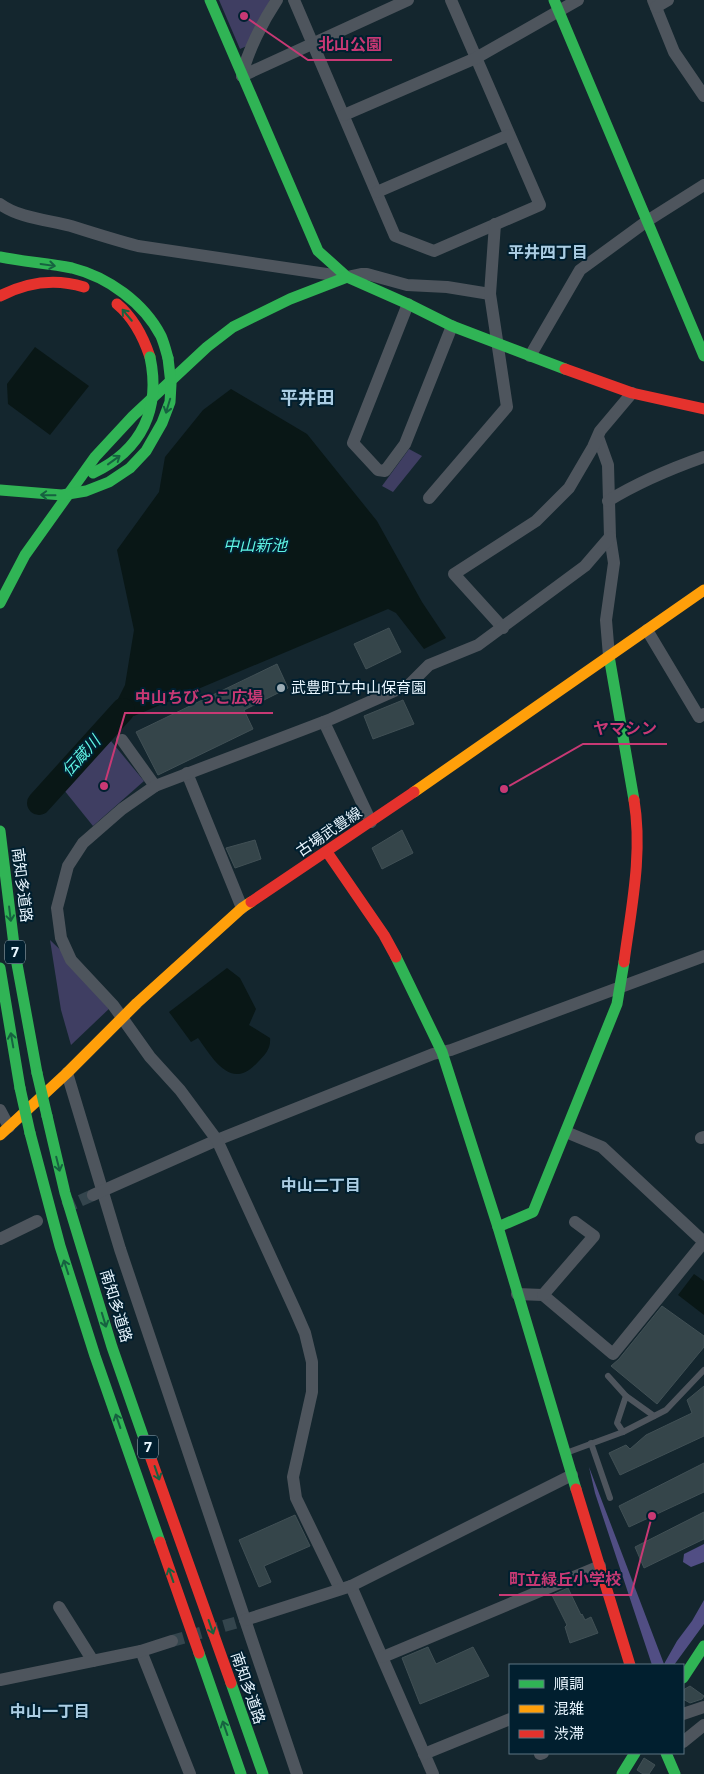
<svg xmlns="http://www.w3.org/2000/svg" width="704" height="1774" font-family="Bitter,'Noto Sans JP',serif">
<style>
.green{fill:#3f3e62}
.forest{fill:#514e84}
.water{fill:#091716}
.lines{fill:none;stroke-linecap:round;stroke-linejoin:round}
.river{stroke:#091716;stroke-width:24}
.building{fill:#35454a;stroke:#415055}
.street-tunnel{stroke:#34454d;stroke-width:12;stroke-dasharray:12 6;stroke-linecap:butt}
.lane{stroke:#4e555d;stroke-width:6}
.street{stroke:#4e555d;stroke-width:12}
.fast{stroke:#30b455;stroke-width:11}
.slow{stroke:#ff9f0a;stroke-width:11}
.jam{stroke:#e5322d;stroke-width:11}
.fast-bridge{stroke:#30b455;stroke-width:11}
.oneway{stroke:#166240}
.poi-dot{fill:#9eadb6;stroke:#011f2f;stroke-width:2}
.labels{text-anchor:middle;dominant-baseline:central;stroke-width:4;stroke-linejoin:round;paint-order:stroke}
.shield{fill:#011f2f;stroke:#a3b6c1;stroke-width:1}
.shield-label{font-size:14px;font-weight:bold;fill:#e8f6ff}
.poi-label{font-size:15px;fill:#e8f6ff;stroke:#011f2f;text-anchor:start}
.street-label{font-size:15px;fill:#e8f6ff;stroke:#011f2f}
.neighbourhood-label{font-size:16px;font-weight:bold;fill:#abcde3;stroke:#011f2f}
.water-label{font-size:16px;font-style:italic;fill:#5ff4e5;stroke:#011f2f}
.quarter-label{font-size:18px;font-weight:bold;fill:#abcde3;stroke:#011f2f}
.leader{fill:none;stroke:#c83974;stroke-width:2}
.callout-dot{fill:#c83974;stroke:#011f2f;stroke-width:2}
.callout-label{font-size:16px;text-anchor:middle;font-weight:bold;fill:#c83974;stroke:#011f2f;stroke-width:4;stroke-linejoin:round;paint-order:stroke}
</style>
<rect width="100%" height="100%" fill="#14262e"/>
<!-- green -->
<g class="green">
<path d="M219,0H270L249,45L240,49Z"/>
<path d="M409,449L422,456L393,492L382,486Z"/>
<path d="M111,741L144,781L93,826L64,790Z"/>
<path d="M50,940L71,960L113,1005L71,1045L61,1010Z"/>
</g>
<!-- forest -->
<g class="forest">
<path d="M589,1467L664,1664L677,1641L692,1621L704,1600V1624L674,1665H652L595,1493Z"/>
<path d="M704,1544V1562L691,1567L683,1562L684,1554Z"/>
</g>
<!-- water -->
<g class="water">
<path d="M35,347L89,386L50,435L8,404L7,384Z"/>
<path d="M231,389L307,434L377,521L422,602L446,638L424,649L396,613L388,609L134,716L115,705L125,685L134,630L117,550L159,492L165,457L203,410Z"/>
<path d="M227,968L240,978L256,1009L249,1025L270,1038C271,1049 265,1055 258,1062C253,1067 246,1074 238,1074C221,1075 207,1050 198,1038L191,1042L169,1012Z"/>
<path d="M694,1274L704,1281V1315L678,1295Z"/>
</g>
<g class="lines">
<!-- river -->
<path class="river" d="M39,803L123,710"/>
</g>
<!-- building -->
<g class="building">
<path d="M389,628L401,652L366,669L354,644Z"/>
<path d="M277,664L288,688L244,710L253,729L158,775L136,732Z"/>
<path d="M403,700L414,724L373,739L364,716Z"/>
<path d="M402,830L413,853L382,869L372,848Z"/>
<path d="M255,840L261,859L235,868L226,848Z"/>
<path d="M662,1306L704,1336V1347L657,1404L611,1366L619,1359Z"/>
<path d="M704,1386V1436L620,1475L609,1453L626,1445L630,1449L646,1435L692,1413L687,1400Z"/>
<path d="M704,1463V1492L629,1527L619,1506Z"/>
<path d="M704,1512V1539L644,1568L635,1547Z"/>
<path d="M295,1515L310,1546L264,1566L271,1582L259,1587L239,1540Z"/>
<path d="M568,1588L581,1615L582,1614L585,1620L591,1617L598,1633L570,1643L565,1627L567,1625L552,1595Z"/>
<path d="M428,1647L436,1664L473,1647L489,1676L420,1704L402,1658Z"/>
<path d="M690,1686L704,1696L702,1699L690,1703L683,1699V1690Z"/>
<path d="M644,1758L655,1765L649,1774H643L637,1770Z"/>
</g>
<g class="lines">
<!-- street-tunnel -->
<g class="street-tunnel">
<path d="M64,1208L93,1195"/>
<path d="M172,1641L245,1620"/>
</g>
<!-- lane -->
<g class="lane">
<path d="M608,1376L626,1396"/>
<path d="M623,1432L617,1423L626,1396L654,1416"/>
<path d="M591,1443L610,1498"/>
<path d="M566,1453L623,1432L666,1410L704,1370"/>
</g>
<!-- street -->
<g class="street">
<path d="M294,0L395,236L434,251L540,205L451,0"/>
<path d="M653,0L674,52L704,96"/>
<path d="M656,7L668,0"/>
<path d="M242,76L408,0"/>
<path d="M242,76C247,52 263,21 277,0"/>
<path d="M344,115L476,58L578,0"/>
<path d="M377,192L509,135"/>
<path d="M0,204C19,218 48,220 71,226C93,233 115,240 138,246L347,277L361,274H367L407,285L447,287L490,294"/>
<path d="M408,304L353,443L378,470L385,471L405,444L452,326"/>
<path d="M530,356L580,270L647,221L704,185"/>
<path d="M598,437L608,465L610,537L614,563L606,620L609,656"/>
<path d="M429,498L507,407L490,294L495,224"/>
<path d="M608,501C639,482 670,469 704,457"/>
<path d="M503,628L454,574L536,521L569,488L593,447L600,431L632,393"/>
<path d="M647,630L699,717L704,714"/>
<path d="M324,722L371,822"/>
<path d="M122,740L155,786"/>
<path d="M187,773L242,908"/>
<path d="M67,1073L120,1249L297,1774"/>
<path d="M0,1110L9,1127"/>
<path d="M566,1132L602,1147L704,1242"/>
<path d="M701,1138L704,1137"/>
<path d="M93,1195L217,1140L433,1054L451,1050L704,956"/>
<path d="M0,1239L37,1221"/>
<path d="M517,1294L543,1295L613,1354L704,1242"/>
<path d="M543,1295L594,1236L575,1222"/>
<path d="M351,1586L433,1774"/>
<path d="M340,1589L296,1498L293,1477L312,1392V1362L305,1333L295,1310L217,1140L180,1090L150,1057L113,1005L71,960L61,938L57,908L68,866L83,843L122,809L155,786L331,719L410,684L429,665L478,645L585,566L610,537"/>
<path d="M59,1607L93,1661"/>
<path d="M245,1620L351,1586L572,1475"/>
<path d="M141,1651L190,1774"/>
<path d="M383,1657L600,1566"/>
<path d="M0,1680L141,1651L172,1641"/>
<path d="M683,1714L704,1707"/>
<path d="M683,1742L704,1725"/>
<path d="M424,1754L510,1719"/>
<path d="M540,1754L543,1753"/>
</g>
<!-- fast -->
<g class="fast">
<path d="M210,0L318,251L347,277L408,304L452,326L565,369"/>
<path d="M554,0L704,356"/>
<path d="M0,257C24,262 48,263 72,268C108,277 144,303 161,336C164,343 166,351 168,358"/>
<path d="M0,603L25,555L95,457L133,416L207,347L233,327L290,299L347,277"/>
<path d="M609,656L634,800"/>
<path d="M0,831L15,953L37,1073"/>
<path d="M396,957L442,1052L498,1227L576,1489"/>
<path d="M0,968L20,1088"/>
<path d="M47,1116L65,1193L112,1347L149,1453"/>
<path d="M30,1133L60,1246L95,1356L160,1542"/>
<path d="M498,1227L533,1212L617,1004L624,962"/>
<path d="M199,1653L241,1774"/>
<path d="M683,1678L704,1646"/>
<path d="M231,1683L263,1774"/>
<path d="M666,1753L675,1774"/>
<path d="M622,1774L635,1753"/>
</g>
<!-- slow -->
<g class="slow">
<path d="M414,792L704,590"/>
<path d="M0,1135L67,1073L137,1003L242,908L251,902"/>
</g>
<!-- jam -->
<g class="jam">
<path d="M0,296C27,282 55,278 84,287"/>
<path d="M117,304C134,318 143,336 150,357"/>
<path d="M565,369L632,393L704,409"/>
<path d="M327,852L384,935L396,957"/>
<path d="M251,902L414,792"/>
<path d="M624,962C631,909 643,854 634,800"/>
<path d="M149,1453L231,1683"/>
<path d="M576,1489L630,1665"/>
<path d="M160,1542L199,1653"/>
</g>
<!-- fast-bridge -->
<g class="fast-bridge">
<path d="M93,473C142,450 161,409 150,357"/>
<path d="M0,490L62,495L86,491L109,482L130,468L146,451L162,423L170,402L171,384L168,358"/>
<path d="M37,1073L47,1116"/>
<path d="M20,1088L30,1133"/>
</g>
</g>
<!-- one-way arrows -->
<defs><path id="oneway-shaft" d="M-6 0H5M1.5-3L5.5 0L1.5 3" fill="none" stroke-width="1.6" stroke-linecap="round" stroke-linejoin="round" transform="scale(1.25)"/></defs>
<g class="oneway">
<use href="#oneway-shaft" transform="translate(48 265) rotate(8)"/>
<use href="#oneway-shaft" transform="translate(127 315) rotate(-130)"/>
<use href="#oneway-shaft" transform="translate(168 406) rotate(107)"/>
<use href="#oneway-shaft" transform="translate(114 460) rotate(-36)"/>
<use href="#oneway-shaft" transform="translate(48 495) rotate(-179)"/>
<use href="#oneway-shaft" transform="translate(10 914) rotate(83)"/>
<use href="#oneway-shaft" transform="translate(12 1040) rotate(-100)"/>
<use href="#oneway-shaft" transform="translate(58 1164) rotate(76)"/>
<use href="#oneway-shaft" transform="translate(66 1267) rotate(-108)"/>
<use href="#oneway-shaft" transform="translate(104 1320) rotate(73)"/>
<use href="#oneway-shaft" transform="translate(118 1421) rotate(-109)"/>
<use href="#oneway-shaft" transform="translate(157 1473) rotate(71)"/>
<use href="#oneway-shaft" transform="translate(171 1575) rotate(-109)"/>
<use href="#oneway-shaft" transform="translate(211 1627) rotate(71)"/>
<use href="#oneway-shaft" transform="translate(225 1728) rotate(-109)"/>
</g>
<!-- markers -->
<circle class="poi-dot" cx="281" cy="688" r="5"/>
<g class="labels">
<!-- shield labels -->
<g class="shield">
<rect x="5" y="940.5" width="20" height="23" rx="4"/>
<rect x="138" y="1435.5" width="20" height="23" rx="4"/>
</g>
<g class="shield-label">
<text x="15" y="952">7</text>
<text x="148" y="1447">7</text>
</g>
<!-- poi labels -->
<g class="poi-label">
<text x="291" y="688">武豊町立中山保育園</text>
</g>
<!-- street labels -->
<g class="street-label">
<text transform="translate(329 832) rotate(-34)">古場武豊線</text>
<text transform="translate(22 885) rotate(83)">南知多道路</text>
<text transform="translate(116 1306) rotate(73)">南知多道路</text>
<text transform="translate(248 1688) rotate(71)">南知多道路</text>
</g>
<!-- neighbourhood labels -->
<g class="neighbourhood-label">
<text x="548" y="252">平井四丁目</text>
<text x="321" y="1185">中山二丁目</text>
<text x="50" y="1711">中山一丁目</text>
</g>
<!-- water labels -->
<g class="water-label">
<text x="255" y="545">中山新池</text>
<text transform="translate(81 756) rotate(-48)">伝蔵川</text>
</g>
<!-- quarter labels -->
<g class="quarter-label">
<text x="307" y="398">平井田</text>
</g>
</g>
<!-- callouts -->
<path class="leader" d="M244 16L308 60H392M104 786L125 713H273M504 789L583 744H667M652 1516L631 1595H499"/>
<g class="callout-dot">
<circle cx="244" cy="16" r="5"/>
<circle cx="104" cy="786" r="5"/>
<circle cx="504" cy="789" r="5"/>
<circle cx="652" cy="1516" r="5"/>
</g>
<g class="callout-label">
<text x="350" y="50">北山公園</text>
<text x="199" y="703">中山ちびっこ広場</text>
<text x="625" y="734">ヤマシン</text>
<text x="565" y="1585">町立緑丘小学校</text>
</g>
<!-- legend -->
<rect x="509" y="1664" width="175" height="90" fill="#011f2f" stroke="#5d7582"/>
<rect x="519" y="1680" width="25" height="8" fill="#30b455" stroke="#5d7582"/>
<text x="554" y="1689" font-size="15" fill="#e8f6ff">順調</text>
<rect x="519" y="1705" width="25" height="8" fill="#ff9f0a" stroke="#5d7582"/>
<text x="554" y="1714" font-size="15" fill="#e8f6ff">混雑</text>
<rect x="519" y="1730" width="25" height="8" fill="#e5322d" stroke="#5d7582"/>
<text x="554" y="1739" font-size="15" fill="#e8f6ff">渋滞</text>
</svg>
